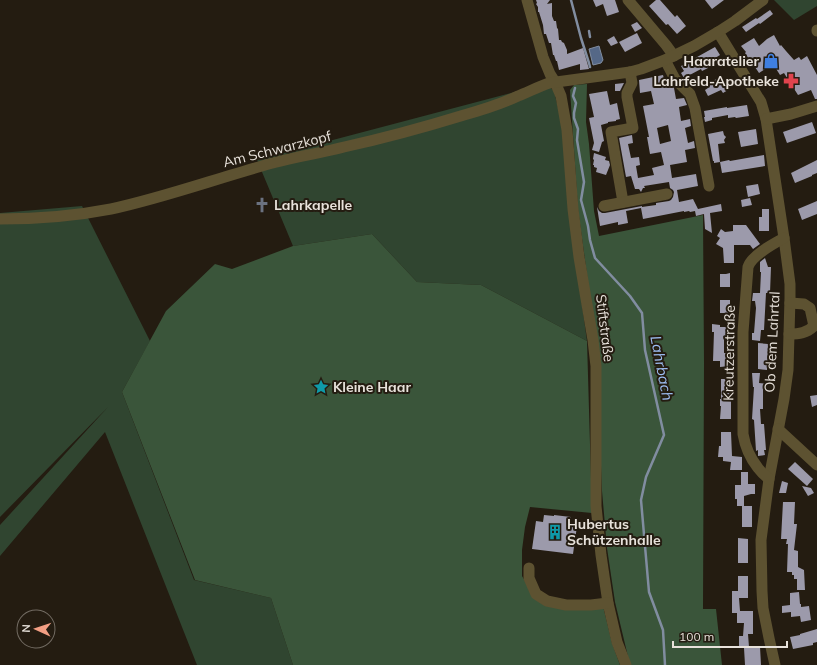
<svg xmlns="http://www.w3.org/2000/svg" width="817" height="665" font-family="Mulish,sans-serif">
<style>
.green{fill:#304530}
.forest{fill:#3a553a}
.water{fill:#556887;stroke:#818da0}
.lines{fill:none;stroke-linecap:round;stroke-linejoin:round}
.stream{stroke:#818da0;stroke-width:2.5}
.building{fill:#9c9aab;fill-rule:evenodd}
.minor{stroke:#5d5231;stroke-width:11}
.labels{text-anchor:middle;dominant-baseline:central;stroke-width:4;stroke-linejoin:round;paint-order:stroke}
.poi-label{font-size:14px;font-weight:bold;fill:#e8e2db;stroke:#241c11;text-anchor:start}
.street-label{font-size:14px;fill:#e8e2db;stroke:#241c11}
.water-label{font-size:15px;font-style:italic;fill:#9ebff4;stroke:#241c11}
</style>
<rect width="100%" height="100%" fill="#241c11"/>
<!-- green -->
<g class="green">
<path d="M774,0H817V6L794,20Z"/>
<path d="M549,83L551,88L554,91L562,124L569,209L587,341L481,285L417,282L372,234L293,246L257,160Z"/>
<path d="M82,206L150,341L122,392L194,580L271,598L293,665H197L105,432L0,556V525L108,407L0,517V213Z"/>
</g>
<!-- forest -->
<g class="forest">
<path d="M587,84L586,122L589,144L594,211L599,236L703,215L704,363L703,609H716L722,665H630L615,602L607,548L602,491L596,340L578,209L570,90L574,85Z"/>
<path d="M372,234L417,282L481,285L587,341L592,513L530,507L525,527L522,550V576L533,595L603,606L612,643L620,665H293L271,598L195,580L122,392L166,311L215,264L232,269L293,246Z"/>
</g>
<!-- water -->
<path class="water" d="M599,46L603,60L601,63L593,65L589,49Z"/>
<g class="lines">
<!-- stream -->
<g class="stream">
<path d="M571,0L581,38L589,63L590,67"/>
<path d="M589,31L590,37"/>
<path d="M575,88L573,96L576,103L574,113V118L578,129L577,140L584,182L581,200L588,226L590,240L595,258L630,296L642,313L645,350L664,435L646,477L641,500L649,592L663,630L665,665"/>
</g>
</g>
<!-- building -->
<g class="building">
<path d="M536,0H550L547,4L552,3V16L554,21H556L557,28L558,29L559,40H561L562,42L564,43L567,50V54L583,48L589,69L580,70V64L559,70L557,61H556L554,55H553L551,43H549L546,34H544L543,25L539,12H538V7L536,4L537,3Z"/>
<path d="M593,0H615L619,12L607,16L603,4L596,7Z"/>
<path d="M656,0H660L675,17L677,15L686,26L677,34L668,24L666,25L649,6Z"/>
<path d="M705,0H724L712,9Z"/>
<path d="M770,10L773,14L760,24L759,23L746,32L742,27L756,18L757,19Z"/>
<path d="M637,22L642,28L635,32L631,25Z"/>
<path d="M637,33L642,43L625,52L619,42Z"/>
<path d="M774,35L780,46L781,45L786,51L794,60L799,57L801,60L807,56L817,75V99H815L811,90L798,95L784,73L780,75L773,64L759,73L755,67H754L745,53L746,52L741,46L754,38L759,46L767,39Z"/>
<path d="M614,36L618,43L611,46L607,40Z"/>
<path d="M715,47L720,55L712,60L713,62L707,65L708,68L702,71L701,69L684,78L681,73L684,71L681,66Z"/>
<path d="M663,75L666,87L672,86L674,88L676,99L684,98L687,105L679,107L681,121L690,119L691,126L685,128L688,143L694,141L695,148L685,150L687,162L670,165L672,178L696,174L698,186L677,190L679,202L693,199L698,209L721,204L722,211L710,213L712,233L705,229L704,214L696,216L695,211L690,212L689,211L684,212V211L643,219L641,208L626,211L628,223L618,225V222L600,226L597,207L599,211L602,213H605L642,206V207L656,205V203L669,201L671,200L673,197L674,192L673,190L670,188L669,182L644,186L645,188H643L641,192L639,189H635L631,176L626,177L619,138L632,135L633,143L628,144L631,158L639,157L640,165L636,166L638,178L654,175L652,168L664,165L661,152L650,154L647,137H649L643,106L654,104L651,91L640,93L639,80ZM668,125L671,141L660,144L657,128Z"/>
<path d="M721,77L728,90L723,93L721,90L708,96L705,90L708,88L706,84Z"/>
<path d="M624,83L620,91H615V84Z"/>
<path d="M607,91L610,105L617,103L620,119L616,120V121L608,122V123L601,125L604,141L602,142L599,152L592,150L594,143L589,118L594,117L589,94Z"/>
<path d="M747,105L749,116L736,118L735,117L728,118V115L712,118V120L705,122L704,117H705L704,111L727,107V108Z"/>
<path d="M812,122L816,133L787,143L783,132Z"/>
<path d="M756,129L758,144L741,147L738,132Z"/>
<path d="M723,131L724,135L726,137L724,140L725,143L718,144L720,162L714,163V161H713L708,134Z"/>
<path d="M594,153L606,157L605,160L609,161L610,165L606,175L596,172L597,168L594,167V165H593L594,160L593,159Z"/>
<path d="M764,155L765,166L722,173L720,162L729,160L730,161Z"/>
<path d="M817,160V173L812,175V176L795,183L791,173Z"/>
<path d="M758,184L760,194L748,197L746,186Z"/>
<path d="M750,198L752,205L742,207L741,200Z"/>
<path d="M817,201V214L802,220L798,209Z"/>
<path d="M762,209H769V231H759V217H762Z"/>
<path d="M733,225H746L760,244L753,249L750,245H734V263H724L723,248L716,244L720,238L717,236L721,229L725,232L733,231Z"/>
<path d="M765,258L768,267H771L770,293H766L764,330H761L760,341L752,340V333H754L756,308L755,301H752L753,293H760L761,272H760V262Z"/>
<path d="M730,273V287H720V274H726Z"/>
<rect x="720" y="300" width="10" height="13"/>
<path d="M712,324L720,325V327H730V340H724V353H730V366L720,367V361H713L714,332H712Z"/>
<path d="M758,343L768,344L767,370L758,369Z"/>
<path d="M752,373H760L759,383L768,384L763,390V409H760L761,424H764L766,450H764L765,455L758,456V450L756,451L754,420L752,419L754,387H753Z"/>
<path d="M721,379H731V419H720L721,406H720V399H721Z"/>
<path d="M817,395V405L812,407L810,396Z"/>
<path d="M721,432H731L732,456L742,457V470H730L731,462L723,461V457H718L719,446H721Z"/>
<path d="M795,462L813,479L807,486L788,469Z"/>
<path d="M741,472H748V484H755V494H751L744,496V506H752V527H742V506H737V499H735V485H741Z"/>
<path d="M782,481L788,483L786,493H779Z"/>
<path d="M802,486L811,488L814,493L808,496Z"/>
<path d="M783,502H795L794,524H797L794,550L798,551V567L804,570L805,590H797V579H794V575H792V572H787L788,544H786L787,539H781Z"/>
<path d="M544,515L554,516V515L571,517L570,525L577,526L573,554L532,549L536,521L543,522Z"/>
<path d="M738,538L748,539V563H738Z"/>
<path d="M738,576H748V598H739L740,611H753V634H748L749,647H760L761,665H745L744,648H739V636H743L744,623H737V613H732V591H738Z"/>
<path d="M799,592L800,604H801V607L809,606L811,620L801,622L800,616L791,617V612L782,613V606L790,605V593Z"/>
<path d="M817,629V642L813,643V645L793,649L790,637L800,635V634Z"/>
</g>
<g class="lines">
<!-- minor -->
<g class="minor">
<path d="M527,0L543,57L550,74L555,82L561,96L567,130L573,209L579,257L593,340L596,366V506L601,555L608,603L617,642L626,665"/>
<path d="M628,0L666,45L674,56"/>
<path d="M817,30V31"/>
<path d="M718,32L761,102L766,119L784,238L790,284V298L788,370L784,399L769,479L761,540L762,591L763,608L769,638L775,665"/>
<path d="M665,60L675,79L690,94L695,108L709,186"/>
<path d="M766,119L791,114L817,106"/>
<path d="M623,202L611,132L633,128L627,97V93L632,83L630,72"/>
<path d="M604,206L667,194"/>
<path d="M0,219C37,219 75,216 111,209C162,198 212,180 262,166C289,158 317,154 344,147C385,138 425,127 464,115C482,110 501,104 518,96C528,92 538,87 549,83L630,72L641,69L665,60L694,46L718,32L735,21L763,0"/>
<path d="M789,334C799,334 807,333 814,326L810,308L804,304L790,303"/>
<path d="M778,429L817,465"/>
<path d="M769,479C765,476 761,472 758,468C750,458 745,446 743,434V332L748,267C752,255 773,244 784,238"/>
<path d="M529,568V578L536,594L547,601L566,605H591L608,603"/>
</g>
</g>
<!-- icons -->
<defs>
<g id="shop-bare" transform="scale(1.2)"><path d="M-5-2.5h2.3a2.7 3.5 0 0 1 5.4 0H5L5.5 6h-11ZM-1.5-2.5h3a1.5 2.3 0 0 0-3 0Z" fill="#3f7fe0" stroke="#241c11" stroke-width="2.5" paint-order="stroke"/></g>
<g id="pharmacy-bare" transform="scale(1.2)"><path d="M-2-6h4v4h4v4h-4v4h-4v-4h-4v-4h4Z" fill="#e0444e" stroke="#241c11" stroke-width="2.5" paint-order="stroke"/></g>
<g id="church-bare" transform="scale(1.2)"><path d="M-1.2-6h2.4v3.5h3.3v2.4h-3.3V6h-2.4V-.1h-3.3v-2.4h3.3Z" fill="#6b7280" stroke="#241c11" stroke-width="2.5" paint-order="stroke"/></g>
<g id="sight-bare" transform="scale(1.2)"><path d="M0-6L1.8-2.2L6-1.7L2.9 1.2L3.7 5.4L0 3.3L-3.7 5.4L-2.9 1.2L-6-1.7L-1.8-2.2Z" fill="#0f9aa8" stroke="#241c11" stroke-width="2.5" paint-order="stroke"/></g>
<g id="building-bare" transform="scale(1.2)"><path d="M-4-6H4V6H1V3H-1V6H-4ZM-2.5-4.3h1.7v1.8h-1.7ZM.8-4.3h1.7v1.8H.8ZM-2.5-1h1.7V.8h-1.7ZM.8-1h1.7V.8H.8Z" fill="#0f9aa8" stroke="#241c11" stroke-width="2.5" paint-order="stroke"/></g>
</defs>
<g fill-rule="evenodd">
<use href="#shop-bare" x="771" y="61"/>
<use href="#pharmacy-bare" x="791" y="81"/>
<use href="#church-bare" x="262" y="205"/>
<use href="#sight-bare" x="321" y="387"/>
<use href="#building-bare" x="555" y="532"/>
</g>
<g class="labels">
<!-- poi labels -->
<g class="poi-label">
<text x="759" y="61" text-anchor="end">Haaratelier</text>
<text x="779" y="81" text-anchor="end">Lahrfeld-Apotheke</text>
<text x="274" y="205">Lahrkapelle</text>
<text x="333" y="387">Kleine Haar</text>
<text x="567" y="524">Hubertus<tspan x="567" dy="16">Schützenhalle</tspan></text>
</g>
<!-- street labels -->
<g class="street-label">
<text transform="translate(277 149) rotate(-14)">Am Schwarzkopf</text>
<text transform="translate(605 328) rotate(83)">Stiftstraße</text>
<text transform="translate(772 342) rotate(-87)">Ob dem Lahrtal</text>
<text transform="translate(729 353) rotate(-89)">Kreutzerstraße</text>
</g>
<!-- water labels -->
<g class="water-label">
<text transform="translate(662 368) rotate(79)">Lahrbach</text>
</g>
</g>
<!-- north arrow -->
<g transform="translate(36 629) rotate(273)"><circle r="19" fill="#241c11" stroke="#726b62"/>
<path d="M0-3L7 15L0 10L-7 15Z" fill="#f39f84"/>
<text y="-6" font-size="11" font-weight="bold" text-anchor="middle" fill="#e8e2db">N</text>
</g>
<!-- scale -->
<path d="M673 641v6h114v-6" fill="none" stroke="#e8e2db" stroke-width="2"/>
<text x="679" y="641" font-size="12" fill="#e8e2db" stroke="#241c11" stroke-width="3" paint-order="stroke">100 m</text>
</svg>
